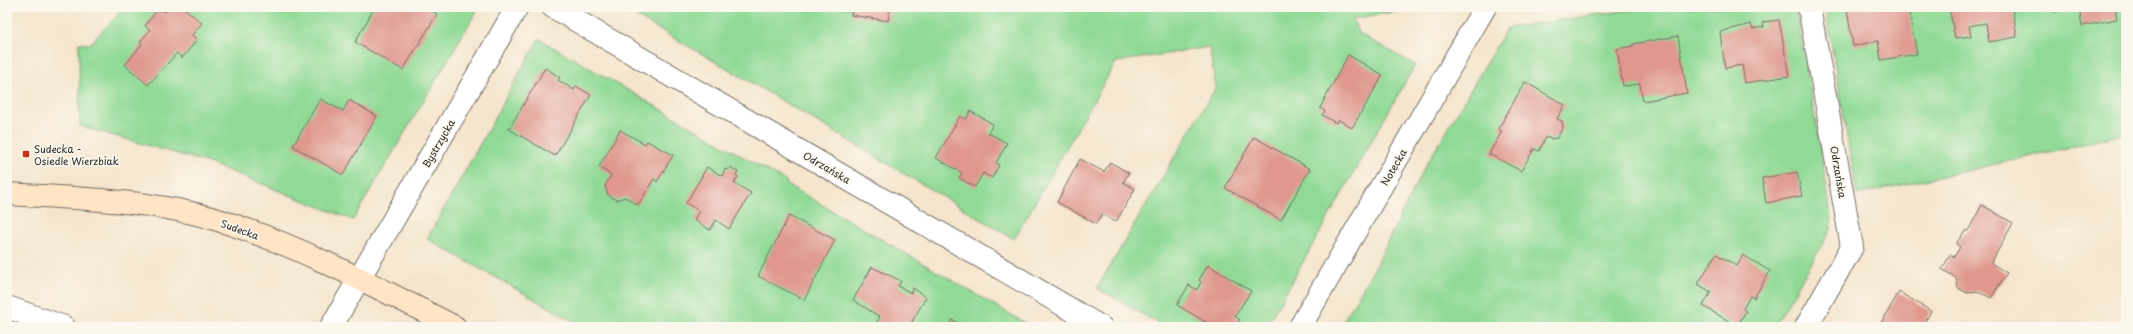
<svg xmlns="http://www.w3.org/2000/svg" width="2133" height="334" font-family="'Playpen Sans',sans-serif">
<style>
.green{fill:#90da96;stroke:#5e8260}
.building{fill:#df978e}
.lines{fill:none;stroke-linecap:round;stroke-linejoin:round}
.street-casing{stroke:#726c63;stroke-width:24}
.secondary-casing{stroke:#726c63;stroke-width:24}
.street{stroke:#fff;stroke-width:22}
.secondary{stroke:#ffe4c6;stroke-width:22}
.poi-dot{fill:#c8321e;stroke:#fbf7ec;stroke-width:1.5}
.labels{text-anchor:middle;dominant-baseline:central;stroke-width:3.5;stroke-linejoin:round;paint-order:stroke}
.street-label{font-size:10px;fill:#2b2b2b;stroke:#fbf7ec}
.poi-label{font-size:10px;fill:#2b2b2b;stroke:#fbf7ec;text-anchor:start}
</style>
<rect width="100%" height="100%" fill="#fbf7ec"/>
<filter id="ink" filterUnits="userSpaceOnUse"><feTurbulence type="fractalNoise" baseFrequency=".025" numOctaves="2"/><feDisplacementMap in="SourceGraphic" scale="8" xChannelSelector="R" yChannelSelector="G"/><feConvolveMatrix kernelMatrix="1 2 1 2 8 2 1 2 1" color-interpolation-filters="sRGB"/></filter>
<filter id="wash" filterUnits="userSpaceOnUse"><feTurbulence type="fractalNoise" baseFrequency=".012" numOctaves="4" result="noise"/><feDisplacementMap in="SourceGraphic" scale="16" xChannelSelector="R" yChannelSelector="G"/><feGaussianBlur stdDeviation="0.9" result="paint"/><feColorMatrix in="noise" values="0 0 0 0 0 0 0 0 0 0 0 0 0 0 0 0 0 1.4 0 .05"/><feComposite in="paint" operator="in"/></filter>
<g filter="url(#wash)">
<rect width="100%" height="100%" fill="#f5e5cc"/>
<!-- green -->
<g class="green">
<path d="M125,7H479L353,220L206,162L80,126L79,43L90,44Z"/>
<path d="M620,7H1422L1352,19L1360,34L1415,65L1266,327H1165L1097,288L1216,87L1209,47L1116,62L1014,239L742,77Z"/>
<path d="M1648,7H1796L1829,200L1832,228L1774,327H1340L1374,269L1421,174L1507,28Z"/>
<path d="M1825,7H2126V133C2037,157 1947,174 1857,195Z"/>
<path d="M539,39L787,182L786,184L819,203L1032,327H584L427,239Z"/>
</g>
<g id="blocks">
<!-- building -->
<g class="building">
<path d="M159,7L165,12L169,7H183L202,23L192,35L197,40L182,58L177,53L148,85L125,65L142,44L140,42L150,30L145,26Z"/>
<path d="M375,7H425L437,14L403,70L355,42Z"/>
<path d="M852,7H890L888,21L851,15Z"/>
<path d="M1862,7H1908L1917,54L1881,60L1878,41L1853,46L1847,10Z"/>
<path d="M1949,7H2012L2017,37L1989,42L1986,23L1969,26L1971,36L1955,38Z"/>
<path d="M2053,7H2074V8L2054,12Z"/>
<path d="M2079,7H2115L2117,19L2082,26Z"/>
<path d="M1779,20L1789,76L1745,83L1742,65L1725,68L1720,32L1751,24L1752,29L1764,27L1763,22Z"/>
<path d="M1678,36L1687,93L1643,101L1640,84L1623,86L1617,49L1633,46V44Z"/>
<path d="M1348,55L1383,75L1352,128L1339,120L1336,123L1322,115L1325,111L1320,108Z"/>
<path d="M545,68L560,77L558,80L574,90L576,86L591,95L555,156L509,129Z"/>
<path d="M1525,82L1565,105L1557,119L1562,121L1563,127L1557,138L1551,139L1546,137L1539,151L1534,149L1521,171L1489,154L1502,131L1498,129Z"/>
<path d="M320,99L343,111L349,100L377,116L343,175L293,146Z"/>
<path d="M970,111L993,124L988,133L1007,143L996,163L999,165L992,178L983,173L975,187L959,178L962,173L936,158L960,116L966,119Z"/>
<path d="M620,130L645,144L647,141L673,155L657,182L654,179L638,205L625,197L616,200L608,195L605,186L611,175L599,167Z"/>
<path d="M1254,137L1310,169L1281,220L1225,188Z"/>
<path d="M1080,159L1104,172L1110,162L1129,173L1123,182L1135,189L1116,222L1102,214L1096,224L1057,202Z"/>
<path d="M707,167L722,176L725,169L728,170L730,167L738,172L736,175L738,177L734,183L751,193L729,229L716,220L710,230L694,220L699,211L686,203Z"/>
<path d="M1797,172L1802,196L1766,203L1762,178Z"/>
<path d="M1982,205L2013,223L1991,263L2007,273L1991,298L1977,291L1967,293L1958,288L1956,278L1942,269L1950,255L1954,257L1960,247L1956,244L1965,231H1968Z"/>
<path d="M789,216L835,240L804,300L758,276Z"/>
<path d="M1716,254L1737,266L1743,255L1770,271L1754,298L1750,296L1743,309L1746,311L1737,326L1703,306L1711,292L1698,284Z"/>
<path d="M1208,265L1251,291L1235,316L1240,320L1234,327H1214L1177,305L1189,285L1197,290L1201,282L1199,280Z"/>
<path d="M872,267L901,281L898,286L911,293L913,288L926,297L909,327H874L880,317L853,300Z"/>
<path d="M1899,292L1931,311L1922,327H1879Z"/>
<path d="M952,320L966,327H948Z"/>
</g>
</g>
</g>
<g filter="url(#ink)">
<use href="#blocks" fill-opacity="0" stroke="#726c63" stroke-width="1"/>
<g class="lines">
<!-- street casing -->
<g class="street-casing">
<g id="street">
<path d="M553,7L1101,327"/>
<path d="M7,307L64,327"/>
<path d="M331,327L517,7"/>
<path d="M1300,327L1485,7"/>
<path d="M1806,327L1852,247L1809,7"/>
</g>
</g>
<!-- secondary casing -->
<g class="secondary-casing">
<path id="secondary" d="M7,194C74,198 153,200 218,220C301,246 378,288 455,327"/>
</g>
<!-- street -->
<use href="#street" class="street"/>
<!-- secondary -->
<use href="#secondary" class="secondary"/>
</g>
</g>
<!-- markers -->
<rect class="poi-dot" x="22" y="150" width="8" height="8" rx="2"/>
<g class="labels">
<!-- street labels -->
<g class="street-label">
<text transform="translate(438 143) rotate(-60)">Bystrzycka</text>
<text transform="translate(827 167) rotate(30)">Odrzańska</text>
<text transform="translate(1393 167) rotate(-60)">Notecka</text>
<text transform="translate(1839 172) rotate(80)">Odrzańska</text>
<text transform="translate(240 229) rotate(20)">Sudecka</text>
</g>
<!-- poi labels -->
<g class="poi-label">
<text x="34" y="148">Sudecka -<tspan x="34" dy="12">Osiedle Wierzbiak</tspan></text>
</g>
</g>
<!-- margin -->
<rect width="2133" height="334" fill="none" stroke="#fbf7ec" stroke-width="24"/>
</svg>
